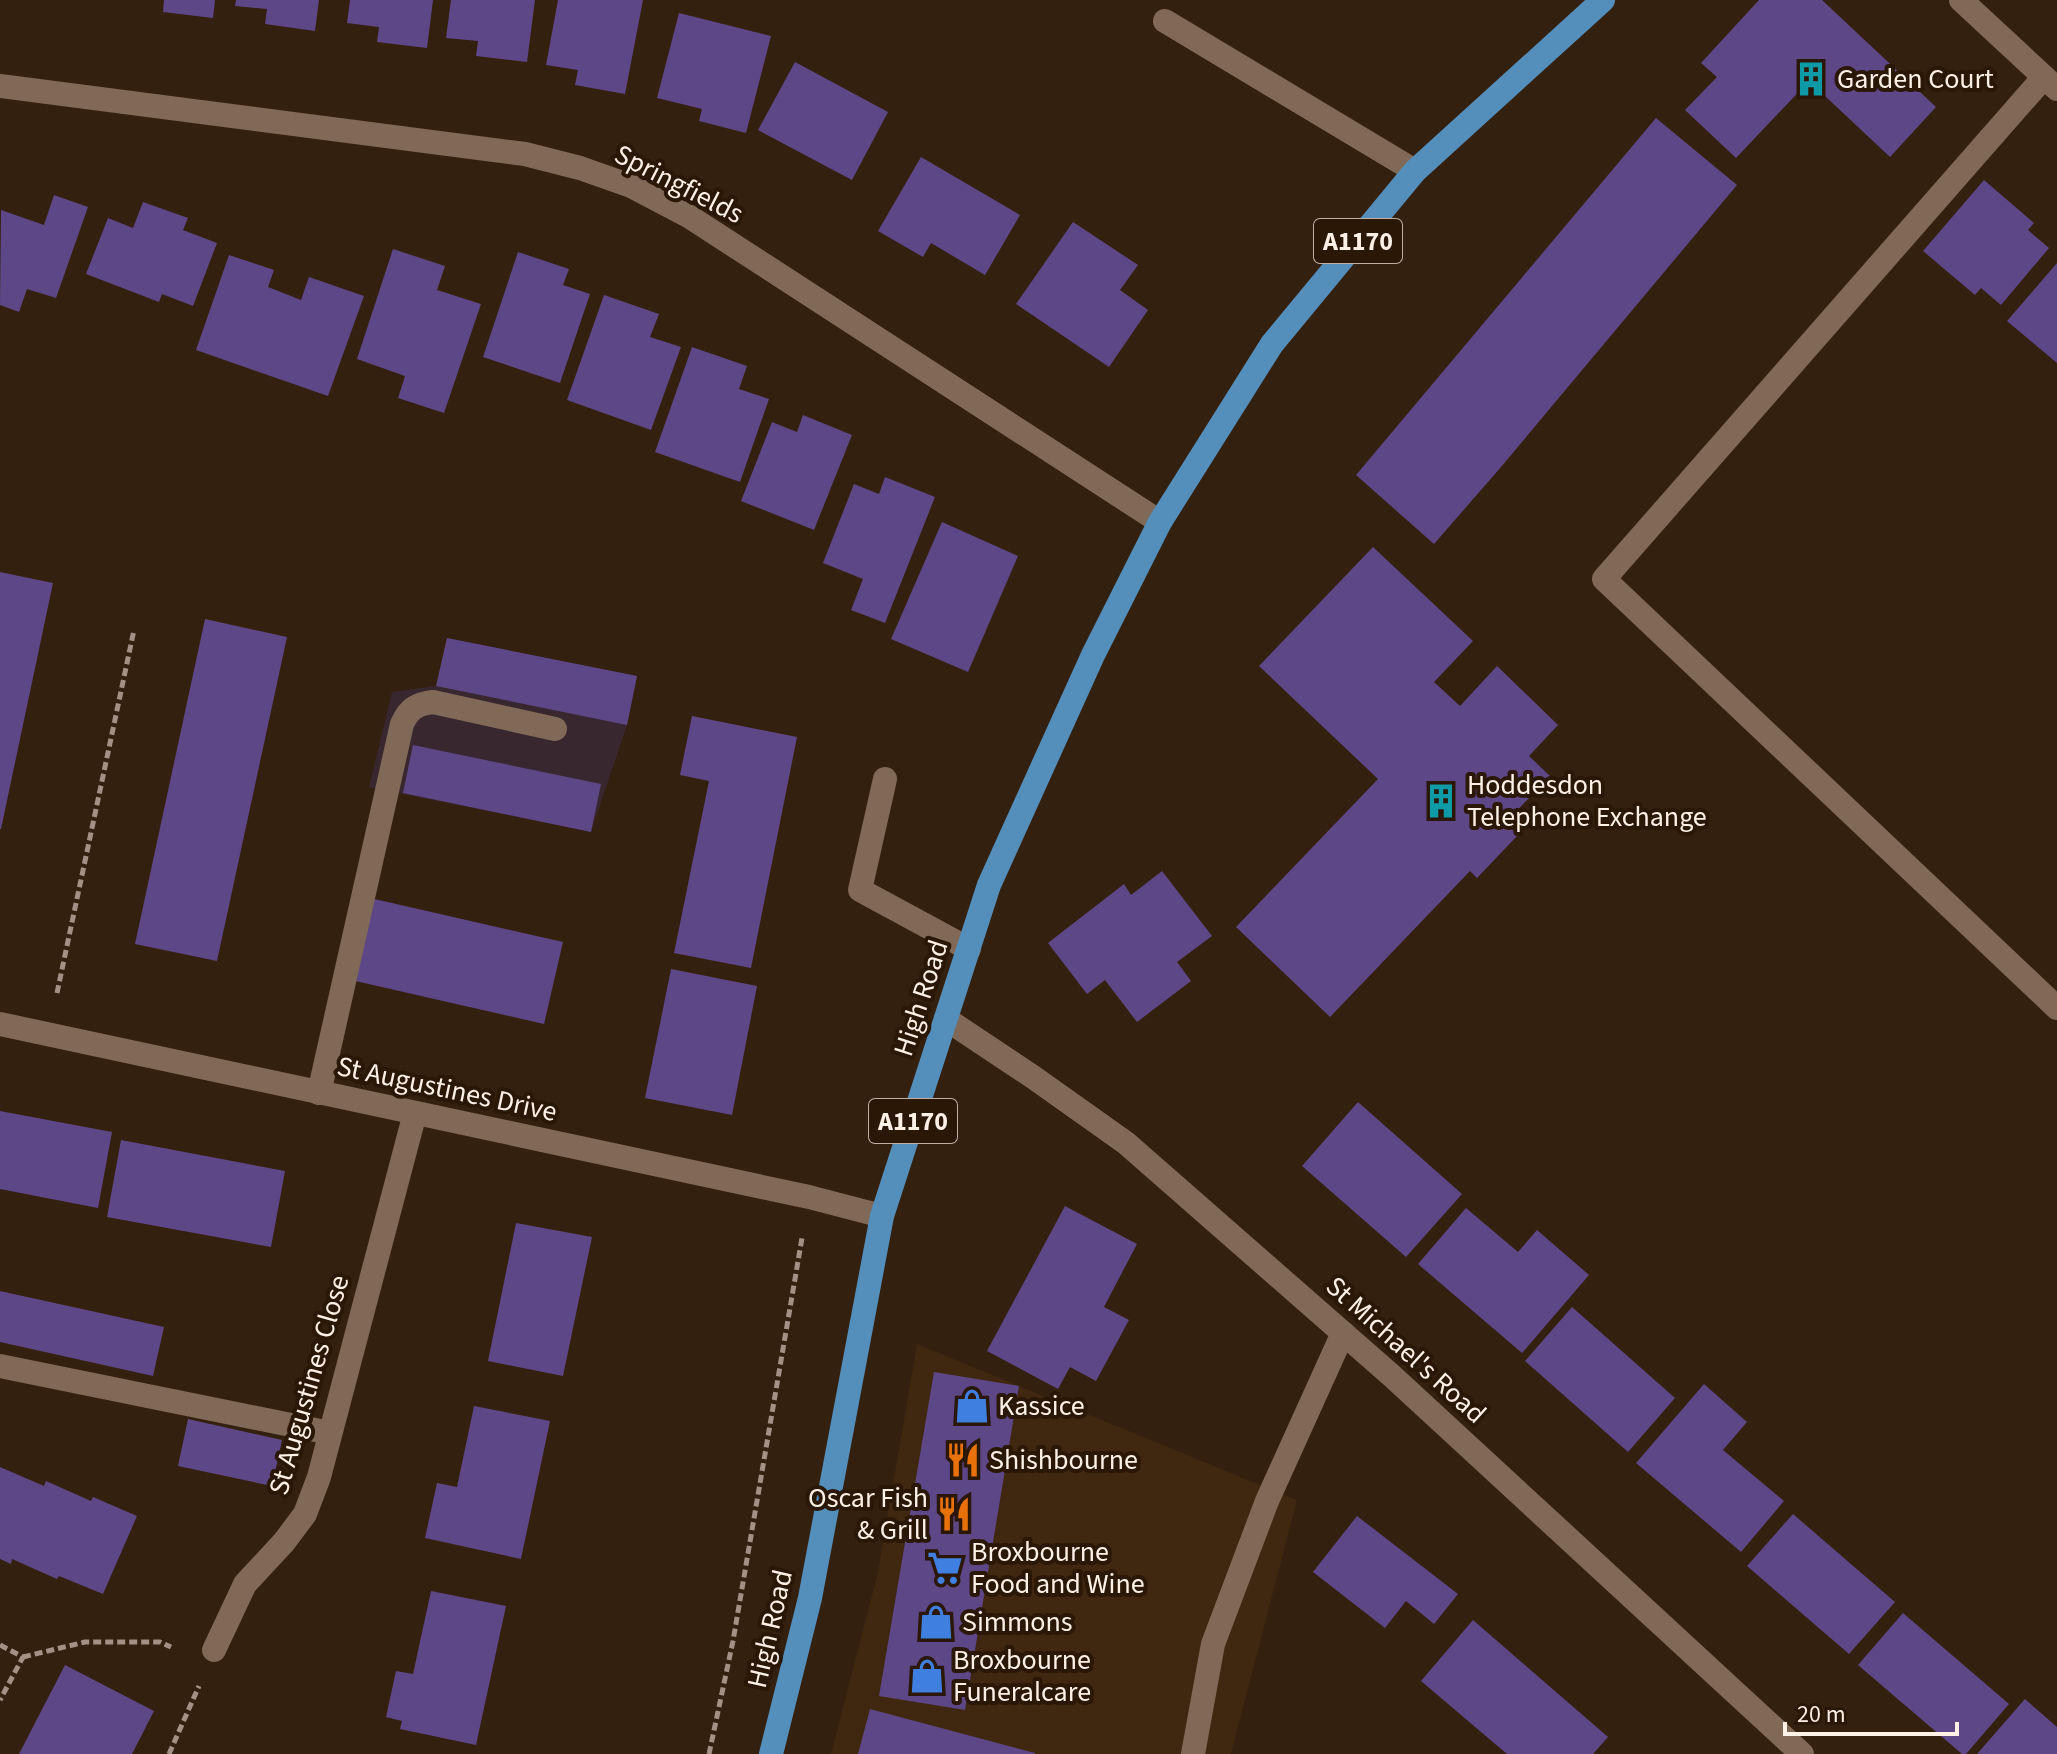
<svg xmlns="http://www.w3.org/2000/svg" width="2057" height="1754" font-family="'Source Sans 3',sans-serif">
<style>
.built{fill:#3f2710}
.industrial{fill:#39272f}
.building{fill:#5e4787}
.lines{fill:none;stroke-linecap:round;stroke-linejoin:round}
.path{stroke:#a29184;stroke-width:5;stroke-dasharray:8 4;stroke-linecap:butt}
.minor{stroke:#806956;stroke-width:24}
.major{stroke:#548ebb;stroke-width:24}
.labels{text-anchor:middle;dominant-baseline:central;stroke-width:8;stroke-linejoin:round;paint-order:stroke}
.shield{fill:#2a1706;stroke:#bfb0a3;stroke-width:2}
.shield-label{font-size:26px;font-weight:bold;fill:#fff1e6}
.poi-label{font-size:28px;fill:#fff1e6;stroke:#2a1706;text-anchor:start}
.street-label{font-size:28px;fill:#fff1e6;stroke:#2a1706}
</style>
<rect width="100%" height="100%" fill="#34200f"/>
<!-- built -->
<path class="built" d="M917,1344L1297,1500L1231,1754H831L878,1572Z"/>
<!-- industrial -->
<path class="industrial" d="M447,638L637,676L627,725L591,832L369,787L392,692L436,686Z"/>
<!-- building -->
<g class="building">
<path d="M164,0H215L213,18L163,12Z"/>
<path d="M236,0H319L315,31L265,24L267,9L235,6Z"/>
<path d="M350,0H433L427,48L377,42L379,27L347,23Z"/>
<path d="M451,0H535L527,62L476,56L478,41L446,38Z"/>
<path d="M558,0H643L625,94L575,85L578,70L546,65Z"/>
<path d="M1759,0H1822L1936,107L1890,157L1809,81L1736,158L1685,110L1717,77L1701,63Z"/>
<path d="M679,13L771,36L746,133L699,121L702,109L657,98Z"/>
<path d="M795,62L888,112L852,180L758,130Z"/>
<path d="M1656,118L1737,185L1501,467L1434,544L1356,475Z"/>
<path d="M921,157L1020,215L985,275L931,243L923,257L878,231Z"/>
<path d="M1984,180L2034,223L2028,230L2049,248L2001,305L1981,288L1975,295L1923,251Z"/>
<path d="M54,195L88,207L56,298L27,289L19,312L0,305L1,210L44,225Z"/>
<path d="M143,202L188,218L183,230L217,243L193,306L162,294L159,302L86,274L108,218L133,228Z"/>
<path d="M1073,222L1138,265L1120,290L1148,310L1109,367L1016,304Z"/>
<path d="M393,249L445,266L437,290L481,304L444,413L398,398L405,376L357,359Z"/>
<path d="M518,252L569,269L563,285L590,294L560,383L483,357Z"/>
<path d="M229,255L274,270L268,287L301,300L309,277L364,296L328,396L196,350Z"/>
<path d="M2057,263V363L2007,321Z"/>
<path d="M604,295L659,314L650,337L681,347L651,430L567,400Z"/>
<path d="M692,347L747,366L739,389L769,399L740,482L655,452Z"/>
<path d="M803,415L852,435L814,530L741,501L772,422L797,432Z"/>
<path d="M885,477L935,497L885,623L851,610L863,579L823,563L854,484L879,494Z"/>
<path d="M942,522L1018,556L968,672L891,639Z"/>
<path d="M1373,547L1473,641L1434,682L1460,706L1497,666L1558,725L1529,756L1550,776L1505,823L1518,835L1477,878L1470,871L1330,1017L1236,927L1378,779L1259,666Z"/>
<path d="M0,572L53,583L1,829H0Z"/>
<path d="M205,619L287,637L217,961L135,944Z"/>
<path d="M447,638L637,676L627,725L436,686Z"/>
<path d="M692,716L797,737L751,968L674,953L709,781L680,775Z"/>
<path d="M413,745L601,784L591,832L403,793Z"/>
<path d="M1162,871L1212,936L1177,962L1191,981L1137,1022L1105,980L1087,994L1048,943L1124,884L1131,895Z"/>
<path d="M370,898L563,942L544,1024L351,980Z"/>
<path d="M671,969L757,986L732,1115L645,1098Z"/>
<path d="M1358,1102L1462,1194L1406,1257L1302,1166Z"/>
<path d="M0,1111L112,1132L98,1208L0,1189Z"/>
<path d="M121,1140L285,1171L271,1247L107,1217Z"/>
<path d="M1065,1206L1137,1244L1104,1307L1129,1320L1096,1381L1070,1367L1058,1389L987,1351Z"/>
<path d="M1466,1208L1518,1252L1537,1230L1589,1275L1522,1353L1418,1264Z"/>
<path d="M516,1223L592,1237L563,1376L488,1361Z"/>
<path d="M0,1291L164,1327L153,1376L0,1342Z"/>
<path d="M1572,1307L1675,1398L1628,1452L1525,1361Z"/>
<path d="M934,1372L1019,1386L965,1710L879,1696Z"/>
<path d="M1704,1384L1747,1422L1723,1450L1784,1501L1741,1552L1636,1463Z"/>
<path d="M474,1406L550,1421L521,1559L425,1538L437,1483L457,1487Z"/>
<path d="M188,1419L282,1440L272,1486L178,1466Z"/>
<path d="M0,1467L44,1486L46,1481L91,1501L93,1497L137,1516L103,1594L59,1576L57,1579L12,1559L11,1564L0,1559Z"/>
<path d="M1793,1514L1895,1602L1849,1654L1747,1566Z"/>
<path d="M1357,1516L1458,1594L1434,1624L1406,1601L1385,1628L1313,1572Z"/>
<path d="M431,1591L506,1606L476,1745L400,1729L402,1721L386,1717L396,1671L413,1674Z"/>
<path d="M1903,1613L2009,1704L1966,1754H1962L1858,1665Z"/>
<path d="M1473,1620L1608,1737L1593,1754H1507L1421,1681Z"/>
<path d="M65,1665L154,1711L132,1754H19Z"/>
<path d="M2025,1699L2057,1727V1754H1977Z"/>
<path d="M870,1709L1035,1753V1754H858Z"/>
</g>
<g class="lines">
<!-- path -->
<g class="path">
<path d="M57,993L134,630"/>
<path d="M0,1645L23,1657L0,1700"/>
<path d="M23,1657L85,1642H160L171,1647"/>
<path d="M169,1754L199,1686"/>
<path d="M709,1754L733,1641L802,1238"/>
</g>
<!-- minor -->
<g class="minor">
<path d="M1961,0L2057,89"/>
<path d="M1165,21L1415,171"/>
<path d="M2044,77L1604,579L2057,1008"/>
<path d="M0,86L525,154L580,168L631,186L690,217L1160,522"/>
<path d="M885,779L860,890L969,949"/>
<path d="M946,1019L1033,1077L1126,1143L1392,1376L1802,1754"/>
<path d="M0,1024L809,1197L882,1216"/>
<path d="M319,1093L402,724C409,709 416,704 433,702L555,729"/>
<path d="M0,1366L330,1433"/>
<path d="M214,1650L245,1584L284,1542L305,1514L319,1477L415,1113"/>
<path d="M1193,1754L1213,1644L1267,1501L1343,1333"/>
</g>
<!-- major -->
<path class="major" d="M771,1754L810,1598L882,1216L989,885L1093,655L1160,522L1272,344L1415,171L1603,0"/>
</g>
<!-- icons -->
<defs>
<g id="building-bare" transform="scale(2.76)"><path d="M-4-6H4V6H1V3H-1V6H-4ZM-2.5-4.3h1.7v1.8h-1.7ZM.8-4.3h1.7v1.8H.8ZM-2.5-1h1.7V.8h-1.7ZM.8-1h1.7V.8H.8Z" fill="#0f9aa8" stroke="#2a1706" stroke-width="2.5" paint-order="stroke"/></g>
<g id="shop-bare" transform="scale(2.76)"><path d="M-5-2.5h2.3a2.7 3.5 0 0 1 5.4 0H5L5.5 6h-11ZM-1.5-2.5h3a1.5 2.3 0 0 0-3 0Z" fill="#3f7fe0" stroke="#2a1706" stroke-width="2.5" paint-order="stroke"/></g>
<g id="restaurant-bare" transform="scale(2.76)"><path d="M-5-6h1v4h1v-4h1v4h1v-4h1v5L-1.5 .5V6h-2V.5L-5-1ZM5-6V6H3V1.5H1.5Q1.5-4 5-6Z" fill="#e8710a" stroke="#2a1706" stroke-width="2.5" paint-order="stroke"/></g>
<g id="supermarket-bare" transform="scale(2.76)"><path d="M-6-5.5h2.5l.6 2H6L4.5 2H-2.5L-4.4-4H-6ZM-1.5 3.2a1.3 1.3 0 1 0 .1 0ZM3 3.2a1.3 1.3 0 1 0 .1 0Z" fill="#3f7fe0" stroke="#2a1706" stroke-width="2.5" paint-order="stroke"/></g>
</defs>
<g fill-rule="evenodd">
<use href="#building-bare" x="1811" y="79"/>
<use href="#building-bare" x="1441" y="801"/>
<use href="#shop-bare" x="972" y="1406"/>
<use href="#restaurant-bare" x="963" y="1460"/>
<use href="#restaurant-bare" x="954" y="1514"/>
<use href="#supermarket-bare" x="945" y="1568"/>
<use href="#shop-bare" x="936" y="1622"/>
<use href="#shop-bare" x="927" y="1676"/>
</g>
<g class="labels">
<!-- shield labels -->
<g class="shield">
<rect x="1314" y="219" width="88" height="44" rx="6"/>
<rect x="869" y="1099" width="88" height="44" rx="6"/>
</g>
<g class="shield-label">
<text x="1358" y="241">A1170</text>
<text x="913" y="1121">A1170</text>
</g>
<!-- poi labels -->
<g class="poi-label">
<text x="1837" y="79">Garden Court</text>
<text x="1467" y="785">Hoddesdon<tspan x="1467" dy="32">Telephone Exchange</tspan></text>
<text x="998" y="1406">Kassice</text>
<text x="989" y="1460">Shishbourne</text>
<text x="928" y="1498" text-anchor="end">Oscar Fish<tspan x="928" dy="32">&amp; Grill</tspan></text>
<text x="971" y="1552">Broxbourne<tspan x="971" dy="32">Food and Wine</tspan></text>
<text x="962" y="1622">Simmons</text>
<text x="953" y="1660">Broxbourne<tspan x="953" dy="32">Funeralcare</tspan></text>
</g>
<!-- street labels -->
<g class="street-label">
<text transform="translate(679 184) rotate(27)">Springfields</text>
<text transform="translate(921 998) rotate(-72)">High Road</text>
<text transform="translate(447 1089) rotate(12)">St Augustines Drive</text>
<text transform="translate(1406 1350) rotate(42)">St Michael's Road</text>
<text transform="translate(309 1385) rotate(-74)">St Augustines Close</text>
<text transform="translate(770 1629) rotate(-77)">High Road</text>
</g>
</g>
<!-- scale -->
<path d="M1785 1722v12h172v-12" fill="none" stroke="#fff1e6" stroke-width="4"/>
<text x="1797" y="1722" font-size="24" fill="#fff1e6" stroke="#2a1706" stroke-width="6" paint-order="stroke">20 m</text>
</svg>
